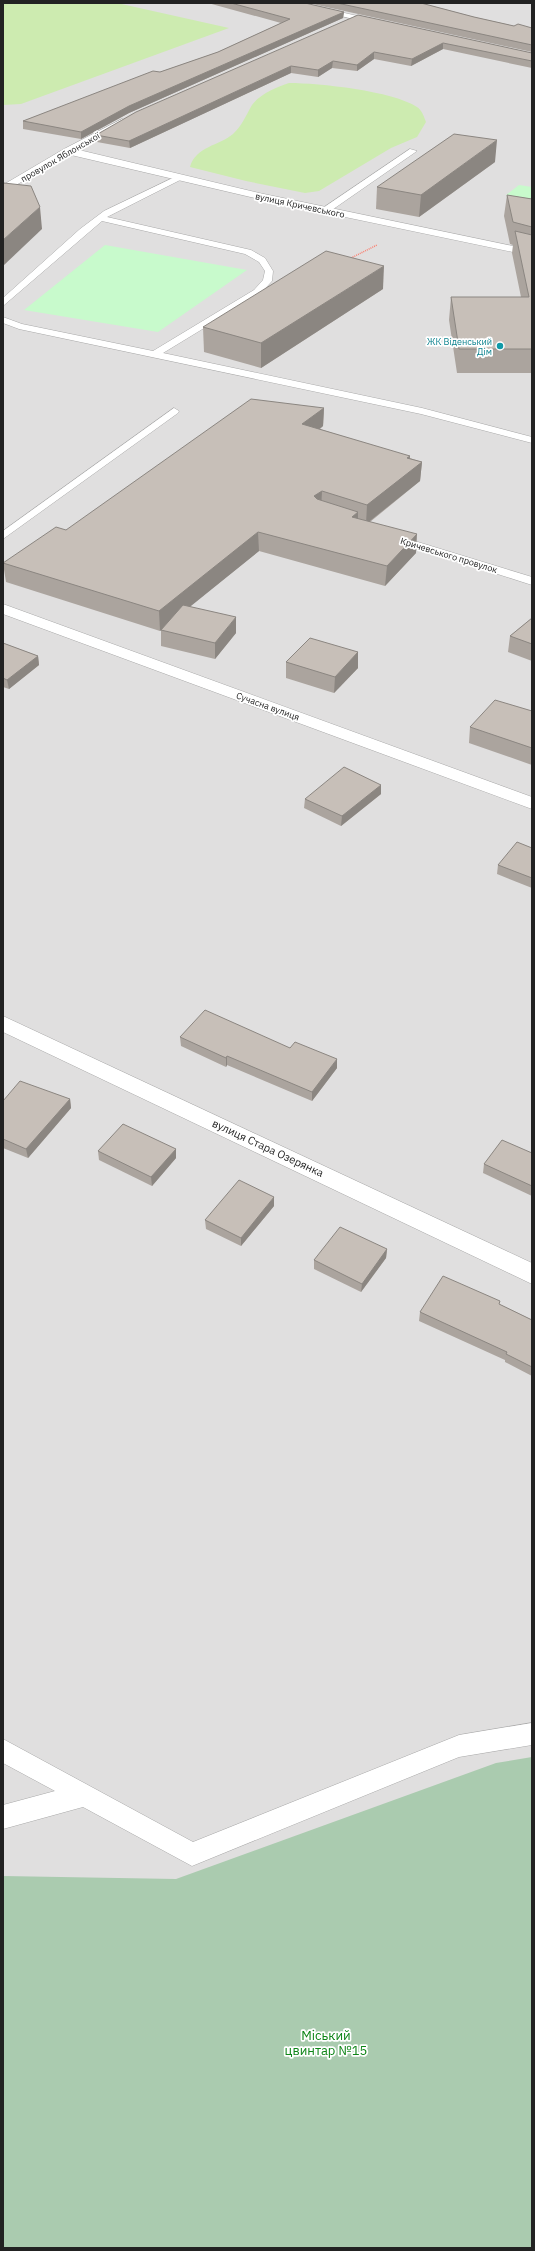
<svg xmlns="http://www.w3.org/2000/svg" width="535" height="2251" font-family="'IBM Plex Sans',sans-serif">
<style>
.residential{fill:#e0dfdf}
.grass{fill:#cdebb0}
.cemetery{fill:#aacbaf}
.park{fill:#c8facc}
.lines{fill:none;stroke-linecap:round;stroke-linejoin:round}
.service-casing{stroke:#a9a9a9;stroke-width:1}
.minor-casing{stroke:#a9a9a9;stroke-width:1}
.path{stroke:#fa8072;stroke-width:1.5;stroke-dasharray:1 1;stroke-linecap:butt}
.service{fill:#fff;fill-rule:evenodd}
.minor{fill:#fff;fill-rule:evenodd}
.wall{fill:#aba49e}
.shaded-wall{fill:#8b8681}
.building{fill:#c7bfb8;stroke:#8b8681}
.culture-dot{fill:#0f9aa8;stroke:#fff;stroke-width:1.5}
.labels{text-anchor:middle;dominant-baseline:central;stroke-width:3.5;stroke-linejoin:round;paint-order:stroke}
.far-street-label{font-size:9px;fill:#222;stroke:#fff}
.far-culture-label{font-size:9px;fill:#0d838f;stroke:#fff;text-anchor:end}
.street-label{font-size:11px;fill:#222;stroke:#fff}
.near-park-label{font-size:13px;fill:#0c8416;stroke:#fff}
</style>
<rect width="100%" height="100%" fill="#f2efe9"/>
<!-- residential -->
<rect class="residential" x="3" y="3" width="529" height="2245"/>
<!-- grass -->
<g class="grass">
<path d="M3,3H117L229,28L21,104L3,105Z"/>
<path d="M289,83C319,83 393,91 417,107C422,110 424,117 426,122L417,137L391,148L319,191L305,193L246,181L190,167C196,146 219,146 233,134C242,126 246,115 252,105C260,94 277,87 289,83Z"/>
</g>
<!-- cemetery -->
<path class="cemetery" d="M532,1757V2248H3V1876L176,1879L496,1763Z"/>
<!-- park -->
<g class="park">
<path d="M519,185L532,187V200L506,195Z"/>
<path d="M105,245L247,270L158,332L24,310Z"/>
</g>
<g class="lines">
<!-- service casing -->
<g class="service-casing">
<g id="service">
<path d="M410,149L417,151L329,212H323V208Z"/>
<path d="M179,175L186,177L107,217L251,250L265,258L273,271L272,281L260,294L163,353L422,408L532,437V443L421,414L19,329L3,323V317L22,324L153,351L254,290L263,280L265,271L259,262L245,254L102,221L3,306V298L80,229L104,211Z"/>
<path d="M174,408L179,411L178,413L3,539V531Z"/>
<path d="M395,535L532,577V585L391,540L389,538Z"/>
<path d="M532,1723V1745L459,1757L192,1866L83,1807L3,1829V1805L55,1791L3,1763V1739L193,1842L459,1735Z"/>
</g>
</g>
<!-- minor casing -->
<g class="minor-casing">
<g id="minor">
<path d="M285,3H301L388,23L384,26Z"/>
<path d="M122,119L125,120V124L79,150L259,193L532,250V256L259,199L71,155L3,192V185L64,149Z"/>
<path d="M3,604L532,797V809L3,614Z"/>
<path d="M3,1016L532,1263V1284L3,1032Z"/>
</g>
</g>
<!-- path -->
<path class="path" d="M349,259L377,245"/>
<!-- service -->
<use href="#service" class="service"/>
<!-- minor -->
<use href="#minor" class="minor"/>
</g>
<!-- wall -->
<g class="wall">
<path d="M208,3H305L344,12L343,18L129,113L81,139L23,129V121L160,72L218,52L281,23Z"/>
<path d="M308,3H421L474,17L514,26L532,28V52Z"/>
<path d="M358,15L532,53V68L443,49L411,66L374,59L357,71L332,68L318,77L291,73L130,148L97,142L96,135Z"/>
<path d="M495,162L419,217L376,209L377,187Z"/>
<path d="M507,195L532,199V373H457L449,320L451,297H521L512,253L513,245L510,244L504,216Z"/>
<path d="M383,289L261,368L204,352L203,327Z"/>
<path d="M324,408L323,426L320,429L422,462L420,481L370,522L416,553L385,586L259,551L190,606L236,633L215,659L161,646V630L162,629L160,631L6,582L3,563L66,530Z"/>
<path d="M532,618V661L508,652L510,636Z"/>
<path d="M3,643L38,656L39,665L9,689L3,687Z"/>
<path d="M358,652V668L334,693L286,678V662Z"/>
<path d="M532,711V765L469,743L470,727Z"/>
<path d="M381,785V794L341,826L304,808L305,799Z"/>
<path d="M532,848V888L497,874L498,865Z"/>
<path d="M180,1037L290,1048L337,1068L312,1101L227,1065L226,1067L181,1046Z"/>
<path d="M70,1099L71,1108L28,1158L3,1148V1101Z"/>
<path d="M176,1149V1158L152,1186L99,1160L98,1151Z"/>
<path d="M532,1153V1196L483,1173L484,1164Z"/>
<path d="M274,1206L241,1246L206,1229L205,1220Z"/>
<path d="M387,1249L386,1258L361,1292L314,1269V1260Z"/>
<path d="M499,1304L532,1320V1376L505,1362V1360L419,1321L420,1312Z"/>
</g>
<!-- shaded-wall -->
<g class="shaded-wall">
<path d="M344,12L343,18L129,113L81,139V132L129,106Z"/>
<path d="M443,43V49L411,66L412,59Z"/>
<path d="M374,52V59L357,71V65Z"/>
<path d="M333,61L332,68L318,77V70Z"/>
<path d="M291,66V73L130,148L129,141Z"/>
<path d="M497,140L495,162L419,217L421,195Z"/>
<path d="M40,207L42,229L3,266V240Z"/>
<path d="M384,266L383,289L261,368V343Z"/>
<path d="M324,408L323,426L302,442V424Z"/>
<path d="M410,456L409,472L422,462L420,481L366,524L367,505L407,458Z"/>
<path d="M322,491L321,511L314,496Z"/>
<path d="M358,512V531L352,517Z"/>
<path d="M258,532L259,551L160,631L159,611Z"/>
<path d="M417,534L416,553L385,586L387,566Z"/>
<path d="M236,617V633L215,659V643Z"/>
<path d="M358,652V668L334,693L335,677Z"/>
<path d="M38,656L39,665L9,689L7,680Z"/>
<path d="M381,785V794L341,826L342,816Z"/>
<path d="M227,1056V1065L226,1067V1058Z"/>
<path d="M337,1059V1068L312,1101V1092Z"/>
<path d="M70,1099L71,1108L28,1158L26,1149Z"/>
<path d="M176,1149V1158L152,1186L151,1177Z"/>
<path d="M274,1197V1206L241,1246V1238Z"/>
<path d="M387,1249L386,1258L361,1292L362,1284Z"/>
</g>
<!-- building -->
<g class="building">
<path d="M231,3H305L344,12L129,106L81,132L23,121L153,71L160,72L218,52L290,19Z"/>
<path d="M337,3H421L474,17L514,26L518,24L532,28V45Z"/>
<path d="M358,15L532,53V61L443,43L412,59L374,52L357,65L333,61L318,70L291,66L129,141L96,135L136,112Z"/>
<path d="M454,134L497,140L421,195L377,187Z"/>
<path d="M4,183L31,186L40,207L3,240V185Z"/>
<path d="M507,195L532,199V227L513,222Z"/>
<path d="M515,231L532,235V349H459L451,297H529Z"/>
<path d="M326,251L384,266L261,343L203,327Z"/>
<path d="M251,399L324,408L302,424L410,456L407,458L422,462L367,505L322,491L314,496L317,499L358,512L352,517L417,534L387,566L258,532L159,611L3,563L56,527L66,530Z"/>
<path d="M183,605L236,617L215,643L161,630Z"/>
<path d="M532,618V644L510,636Z"/>
<path d="M310,638L358,652L335,677L286,662Z"/>
<path d="M3,643L38,656L7,680L3,678Z"/>
<path d="M495,700L532,711V748L470,727Z"/>
<path d="M344,767L381,785L342,816L305,799Z"/>
<path d="M517,842L532,848V878L498,865Z"/>
<path d="M205,1010L290,1048L295,1042L337,1059L312,1092L227,1056L226,1058L180,1037Z"/>
<path d="M20,1081L70,1099L26,1149L3,1139V1101Z"/>
<path d="M123,1124L176,1149L151,1177L98,1151Z"/>
<path d="M502,1140L532,1153V1186L484,1164Z"/>
<path d="M239,1180L274,1197L241,1238L205,1220Z"/>
<path d="M340,1227L387,1249L362,1284L314,1260Z"/>
<path d="M443,1276L500,1301L499,1304L532,1320V1367L506,1354L507,1352L420,1312Z"/>
</g>
<!-- markers -->
<circle class="culture-dot" cx="500" cy="346" r="4"/>
<g class="labels">
<!-- far-street labels -->
<g class="far-street-label">
<text transform="translate(60 157) rotate(-30)">провулок Яблонської</text>
<text transform="translate(300 205) rotate(12)">вулиця Кричевського</text>
<text transform="translate(449 555) rotate(17)">Кричевського провулок</text>
<text transform="translate(268 706) rotate(20)">Сучасна вулиця</text>
</g>
<!-- far-culture labels -->
<g class="far-culture-label">
<text x="492" y="341">ЖК Віденський<tspan x="492" dy="10">Дім</tspan></text>
</g>
<!-- street labels -->
<g class="street-label">
<text transform="translate(268 1148) rotate(25)">вулиця Стара Озерянка</text>
</g>
<!-- near-park labels -->
<g class="near-park-label">
<text x="326" y="2035">Міський<tspan x="326" dy="15">цвинтар №15</tspan></text>
</g>
</g>
<!-- border -->
<rect width="535" height="2251" fill="none" stroke="#222222" stroke-width="8"/>
</svg>
